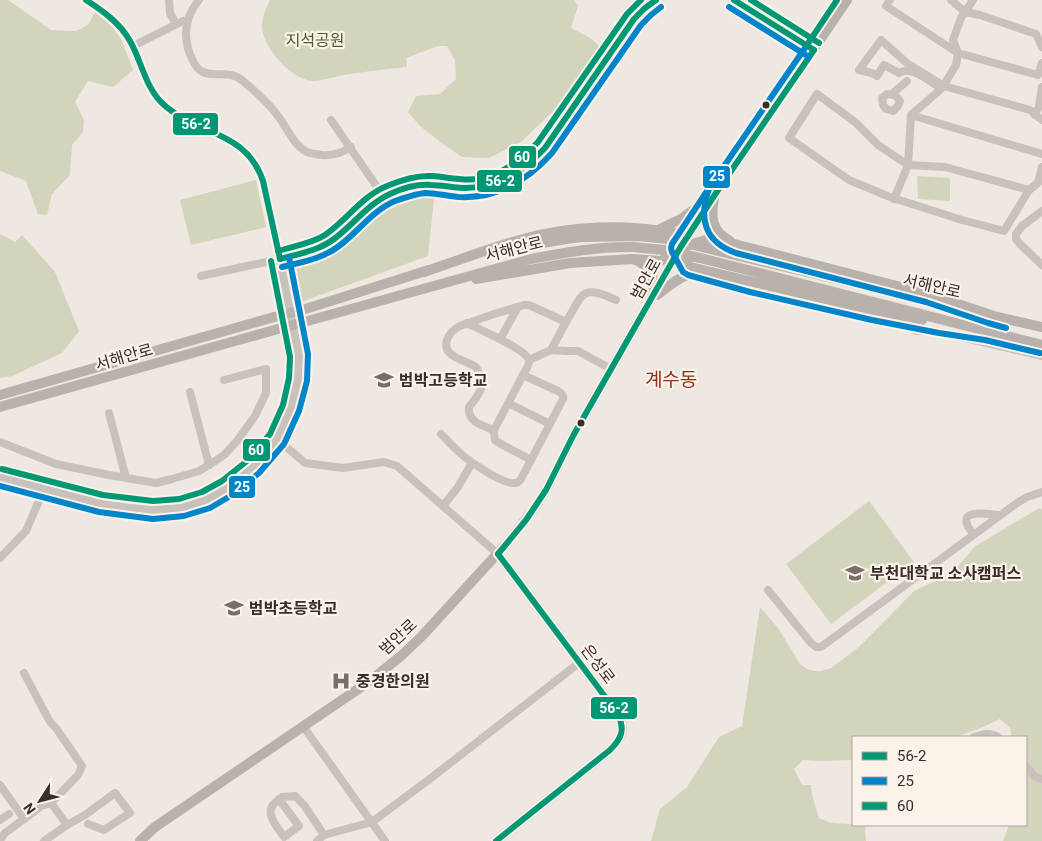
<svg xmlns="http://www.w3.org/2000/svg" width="1042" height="841" font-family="Roboto,'Noto Sans KR',sans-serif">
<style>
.green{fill:#d2d5bb}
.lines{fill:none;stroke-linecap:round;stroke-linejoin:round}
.street{stroke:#c9c1bb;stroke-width:8}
.secondary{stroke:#b9b1ac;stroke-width:10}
.secondary-bridge{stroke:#b9b1ac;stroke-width:10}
.bus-1-casing{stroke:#fbf2ea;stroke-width:10}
.bus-2-casing{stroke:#fbf2ea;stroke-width:10}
.bus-3-casing{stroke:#fbf2ea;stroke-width:10}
.bus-1{stroke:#009775;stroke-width:6}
.bus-2{stroke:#0085ca;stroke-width:6}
.bus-3{stroke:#009775;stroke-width:6}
.bus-dot{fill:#3a2d29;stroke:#fbf2ea;stroke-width:2}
.labels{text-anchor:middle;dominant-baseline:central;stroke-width:4.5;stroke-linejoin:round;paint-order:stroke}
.park-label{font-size:16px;fill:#4c5b2a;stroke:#fbf2ea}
.street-label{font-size:16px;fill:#3a2d29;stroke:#fbf2ea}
.poi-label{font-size:16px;font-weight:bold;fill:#3a2d29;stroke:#fbf2ea;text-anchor:start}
.quarter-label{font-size:19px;fill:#902f1a;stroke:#fbf2ea}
.line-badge{stroke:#fbf2ea;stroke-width:2}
.badge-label{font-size:14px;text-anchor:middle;font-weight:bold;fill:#fff}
</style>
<rect width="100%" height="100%" fill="#efe8e2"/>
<!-- green -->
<g class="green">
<path d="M0,0H8L51,30L76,31L88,25L95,12L112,27L121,39L133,70L113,87L88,81L75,102L84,120L83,132L72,145L70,175L52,194L47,215L38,214L26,181L0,171Z"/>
<path d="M270,0H574L578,6L571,28L592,39L601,48L583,74L573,85L567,98L521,142L489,158L462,157L440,142L420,126L408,112L416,96L440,94L456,79L455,60L447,46H438L406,58L407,67C388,69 369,71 350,74C340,75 322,81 313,81C291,80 265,49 262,29C261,19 266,9 270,0Z"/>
<path d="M917,176L950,178V201L918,199Z"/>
<path d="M256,180L266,227L191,245L180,200Z"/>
<path d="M435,190L428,256L298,303L292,270L295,265L323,258L339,248L362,225L379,211L397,200L413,193Z"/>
<path d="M0,234L15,242L22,235L55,272L79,331L62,353L12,376L0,378Z"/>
<path d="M869,501L914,562L831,624L786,564Z"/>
<path d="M1039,508L1042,509V841H1003L1009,825H1026V737H1012L1010,728L1000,719L981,728L955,737H853V760L818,761L803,760L794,769L802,785H811L812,795L819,818L831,823L865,825L866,841H651L660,809L687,787L719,737L742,726L760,607L778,628L800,664L807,669L814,671H821L831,668L859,647L914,591L948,575L955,570L974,547Z"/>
</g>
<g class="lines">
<!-- street -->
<g class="street">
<path d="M169,0L170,13L176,24"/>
<path d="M199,0C184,18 182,40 193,61C195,65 198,70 203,72C216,78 229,69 243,81C255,91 269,103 278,116C287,127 293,145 307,152C311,154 317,154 322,155C333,156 342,153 351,147"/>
<path d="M734,0L814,50"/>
<path d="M890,0L886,6L958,53L1038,75L1042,63"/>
<path d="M951,0L965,12L980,15L1036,34L1042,47"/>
<path d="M133,46L183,21"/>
<path d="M942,88L956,65L958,53L953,40L961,18L973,0"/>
<path d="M817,94L855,122L878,145L908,165L945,167L1029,190L1004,231L962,220L890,197L849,180L789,138Z"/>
<path d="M887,94C894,94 897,96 900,101L898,106L893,111L886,109L883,105L882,98Z"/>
<path d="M892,94L907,81"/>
<path d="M911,115L1042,154"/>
<path d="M1035,115L1039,106L1042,87"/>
<path d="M331,120L384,197"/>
<path d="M1029,190L1038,183L1042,167"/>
<path d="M894,199L908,165L911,115L941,89L938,86C927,80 910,65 899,73L884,65L877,76L872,73L859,70L881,40L908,64L944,86L1030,110L1042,120"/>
<path d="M1042,211L1022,226L1016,234V239L1020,244L1042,265"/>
<path d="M201,276L280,259L318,248L333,240L366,210L384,197L412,187L427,184L451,187L473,188L487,186L501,181L515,175L526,168L545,148L634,19L645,8L656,0"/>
<path d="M916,331H935L1042,356"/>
<path d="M500,339L518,307"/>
<path d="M551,350L566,322"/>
<path d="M529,360L551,350L566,351H578L611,369"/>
<path d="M523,375L494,430V434L495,440L499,443L531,460"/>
<path d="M190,392L209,465"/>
<path d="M508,403L550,424"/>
<path d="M109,413L126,478"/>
<path d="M494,430C483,426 467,422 469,407C481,392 487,386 476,367C466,360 441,357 447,340C449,334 454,329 460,326L494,314L524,305H529L566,322C584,293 580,284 616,300"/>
<path d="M441,434C447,440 452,446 458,451C467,460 503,485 515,483C518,483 519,482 521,479L563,399C564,395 561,393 558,391L523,375C525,371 530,364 529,360C526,349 478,329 467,323"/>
<path d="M277,439L305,463L343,468L384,462L397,466L498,554"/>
<path d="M0,442L56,464L109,475L156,483L172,479L199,471L209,465L224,455L237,441L255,416L266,393V369L224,380"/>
<path d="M0,477L101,504L129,508L153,510L181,508L206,500L227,488L253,467L277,439L291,408L298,379L299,356L266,191C264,184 262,177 258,170C249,149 225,136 205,128C191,122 176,116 165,105C146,89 143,66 133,45C123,25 105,11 86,0"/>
<path d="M443,506L458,487L472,463"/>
<path d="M974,534C971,531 968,528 967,524C961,508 993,515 1000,515"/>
<path d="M0,558L26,531L44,489"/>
<path d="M768,590L811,643L816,647H821L1017,503L1027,497L1042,492"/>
<path d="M303,726L385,841"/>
<path d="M974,737C983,734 990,732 998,737"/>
<path d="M1026,766L1035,777L1042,779"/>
<path d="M0,785L24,819L5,833L0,840"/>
<path d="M279,799L299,826L284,837C277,827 263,811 276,802C277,801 281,798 282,797C286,796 291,797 295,796L304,805L324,835"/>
<path d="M24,819L41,806L51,803L78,775L82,766L56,728L50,722L24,673"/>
<path d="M0,820L9,814"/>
<path d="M67,825L85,815L115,793L130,813L104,830L88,824"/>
<path d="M44,841L67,825L51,803"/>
<path d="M317,841L324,835L372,822L431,778L579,663"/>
</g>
<!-- secondary -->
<g class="secondary">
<path d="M714,199C710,217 712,232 730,241"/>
<path d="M658,230L681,219L707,200"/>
<path d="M706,248L899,294"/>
<path d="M508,249L566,239L582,237L638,236L668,239"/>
<path d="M680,249L690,267C767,285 844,305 922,320"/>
<path d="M700,258L1042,345"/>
<path d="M636,260C652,268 655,277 653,294"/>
<path d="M424,272C457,261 490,248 523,239C572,225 626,224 675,233L680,248L709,239L738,245L928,294L991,315"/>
<path d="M476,279L570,263L632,259L661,261L677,250"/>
<path d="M657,295C671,284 684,273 703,271"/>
<path d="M302,310L429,270"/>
<path d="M984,314L1042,327"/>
<path d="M304,322L531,259C563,253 600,246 633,247C643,248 654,249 664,250"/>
<path d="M0,395L274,317"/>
<path d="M0,407L278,329"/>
<path d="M140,841L155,827L370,681L401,656L422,636L508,542L533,510L546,490L573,436L680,248L716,193L847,0"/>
<path d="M496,841L610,750C622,738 626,730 618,714L498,554"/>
</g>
<!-- secondary-bridge -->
<g class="secondary-bridge">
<path d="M668,239L706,248"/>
<path d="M664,250L700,258"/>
<path d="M274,317L302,310"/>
<path d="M278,329L304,322"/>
</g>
<!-- bus-1 casing -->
<g class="bus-1-casing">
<g id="bus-1">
<path d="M86,0C103,11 120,23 130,41C142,62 145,87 163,104C197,135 246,130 263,181L280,259"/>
<path d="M734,0L814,50"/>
<path d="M280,259C298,254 318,251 334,239C353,225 368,204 390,194C403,188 417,184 431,185C441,185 451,187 462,188C496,189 522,172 545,148L634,19L645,8L656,0"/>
<path d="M498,554L526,520L546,490L573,436L680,248L716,193L814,50"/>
<path d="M496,841L610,750C622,738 625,730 618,714L498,554"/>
</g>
</g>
<!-- bus-2 casing -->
<g class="bus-2-casing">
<g id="bus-2">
<path d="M729,7L809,57"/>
<path d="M807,45L709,188L672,244L671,248L672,252L683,272L688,275L750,292L872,320L939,333L985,340L1040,353"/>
<path d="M709,189C698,219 705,242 736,253L926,302L988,323L1006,328"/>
<path d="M282,267C302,262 322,259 339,246C358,232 373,210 395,201C405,198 414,194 425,193C436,193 447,196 459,197C497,199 527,181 552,153L641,25L651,15L661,7"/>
<path d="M0,486L99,512L153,519L184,516L210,508L232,495L259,473L284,444L299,411L307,381L308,354L289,257"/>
</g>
</g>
<!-- bus-3 casing -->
<g class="bus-3-casing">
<g id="bus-3">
<path d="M751,0L819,43"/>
<path d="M807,45L837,0"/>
<path d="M278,251C293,246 311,244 325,235C347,220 362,196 387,186C401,180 416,175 432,176C447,177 462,181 477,179C502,175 521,160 538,142L627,14L641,0"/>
<path d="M2,469L103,495L153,501L179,499L202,492L222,481L247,461L270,434L283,405L289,378L290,357L271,261"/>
</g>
</g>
<!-- bus-1 -->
<use href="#bus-1" class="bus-1"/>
<!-- bus-2 -->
<use href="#bus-2" class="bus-2"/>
<!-- bus-3 -->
<use href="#bus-3" class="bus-3"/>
</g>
<!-- icons -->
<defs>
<g id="school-bare" transform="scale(1.5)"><path d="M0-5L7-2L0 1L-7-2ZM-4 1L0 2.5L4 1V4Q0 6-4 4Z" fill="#796e6a" stroke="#fbf2ea" stroke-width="2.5" paint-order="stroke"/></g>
<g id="university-bare" transform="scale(1.5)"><path d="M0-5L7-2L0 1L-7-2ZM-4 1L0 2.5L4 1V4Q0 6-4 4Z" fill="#796e6a" stroke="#fbf2ea" stroke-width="2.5" paint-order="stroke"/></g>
<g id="hospital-bare" transform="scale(1.5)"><path d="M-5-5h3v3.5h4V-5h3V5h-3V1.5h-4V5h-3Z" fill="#796e6a" stroke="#fbf2ea" stroke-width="2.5" paint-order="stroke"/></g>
</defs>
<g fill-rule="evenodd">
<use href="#school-bare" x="384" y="380"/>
<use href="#university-bare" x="855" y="573"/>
<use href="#school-bare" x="234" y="608"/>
<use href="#hospital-bare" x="341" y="681"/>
</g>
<!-- markers -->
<g class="bus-dot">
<circle cx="766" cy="105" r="4.5"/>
<circle cx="581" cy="423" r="4.5"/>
</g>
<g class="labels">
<!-- park labels -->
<g class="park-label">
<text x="315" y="40">지석공원</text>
</g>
<!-- street labels -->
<g class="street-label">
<text transform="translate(514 249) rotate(-14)">서해안로</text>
<text transform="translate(646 279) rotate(-61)">범안로</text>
<text transform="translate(932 286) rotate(13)">서해안로</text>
<text transform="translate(124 357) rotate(-16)">서해안로</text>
<text transform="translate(398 637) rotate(-43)">범안로</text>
<text transform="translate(598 664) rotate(53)">은성로</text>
</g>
<!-- poi labels -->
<g class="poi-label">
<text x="399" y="380">범박고등학교</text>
<text x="870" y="573">부천대학교 소사캠퍼스</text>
<text x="249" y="608">범박초등학교</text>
<text x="356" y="681">중경한의원</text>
</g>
<!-- quarter labels -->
<g class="quarter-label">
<text x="671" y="379">계수동</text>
</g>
</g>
<g class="line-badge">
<rect x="172" y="112" width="47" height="24" rx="5" fill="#009775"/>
<rect x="508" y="145" width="29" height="24" rx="5" fill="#009775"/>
<rect x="702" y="165" width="29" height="24" rx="5" fill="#0085ca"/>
<rect x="476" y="169" width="47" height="24" rx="5" fill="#009775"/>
<rect x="242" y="438" width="29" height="24" rx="5" fill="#009775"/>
<rect x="228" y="475" width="28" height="24" rx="5" fill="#0085ca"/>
<rect x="590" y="696" width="48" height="24" rx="5" fill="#009775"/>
</g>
<g class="badge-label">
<text x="196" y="129">56-2</text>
<text x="522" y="162">60</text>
<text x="717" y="181">25</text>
<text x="500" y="186">56-2</text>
<text x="256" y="455">60</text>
<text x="242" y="492">25</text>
<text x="614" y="713">56-2</text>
</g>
<!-- legend -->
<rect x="852" y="736" width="175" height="90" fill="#fbf2ea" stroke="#aea39d"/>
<rect x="862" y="752" width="25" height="8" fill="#009775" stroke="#aea39d"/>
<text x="897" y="761" font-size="15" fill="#3a2d29">56-2</text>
<rect x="862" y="777" width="25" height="8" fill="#0085ca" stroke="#aea39d"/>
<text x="897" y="786" font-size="15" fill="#3a2d29">25</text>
<rect x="862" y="802" width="25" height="8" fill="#009775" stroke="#aea39d"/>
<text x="897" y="811" font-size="15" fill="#3a2d29">60</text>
<!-- north arrow -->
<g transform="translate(40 801) rotate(234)" stroke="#fbf2ea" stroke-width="4" paint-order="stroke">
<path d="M0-4L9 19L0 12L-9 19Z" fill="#3a2d29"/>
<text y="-8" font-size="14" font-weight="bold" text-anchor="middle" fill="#3a2d29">N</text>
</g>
</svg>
